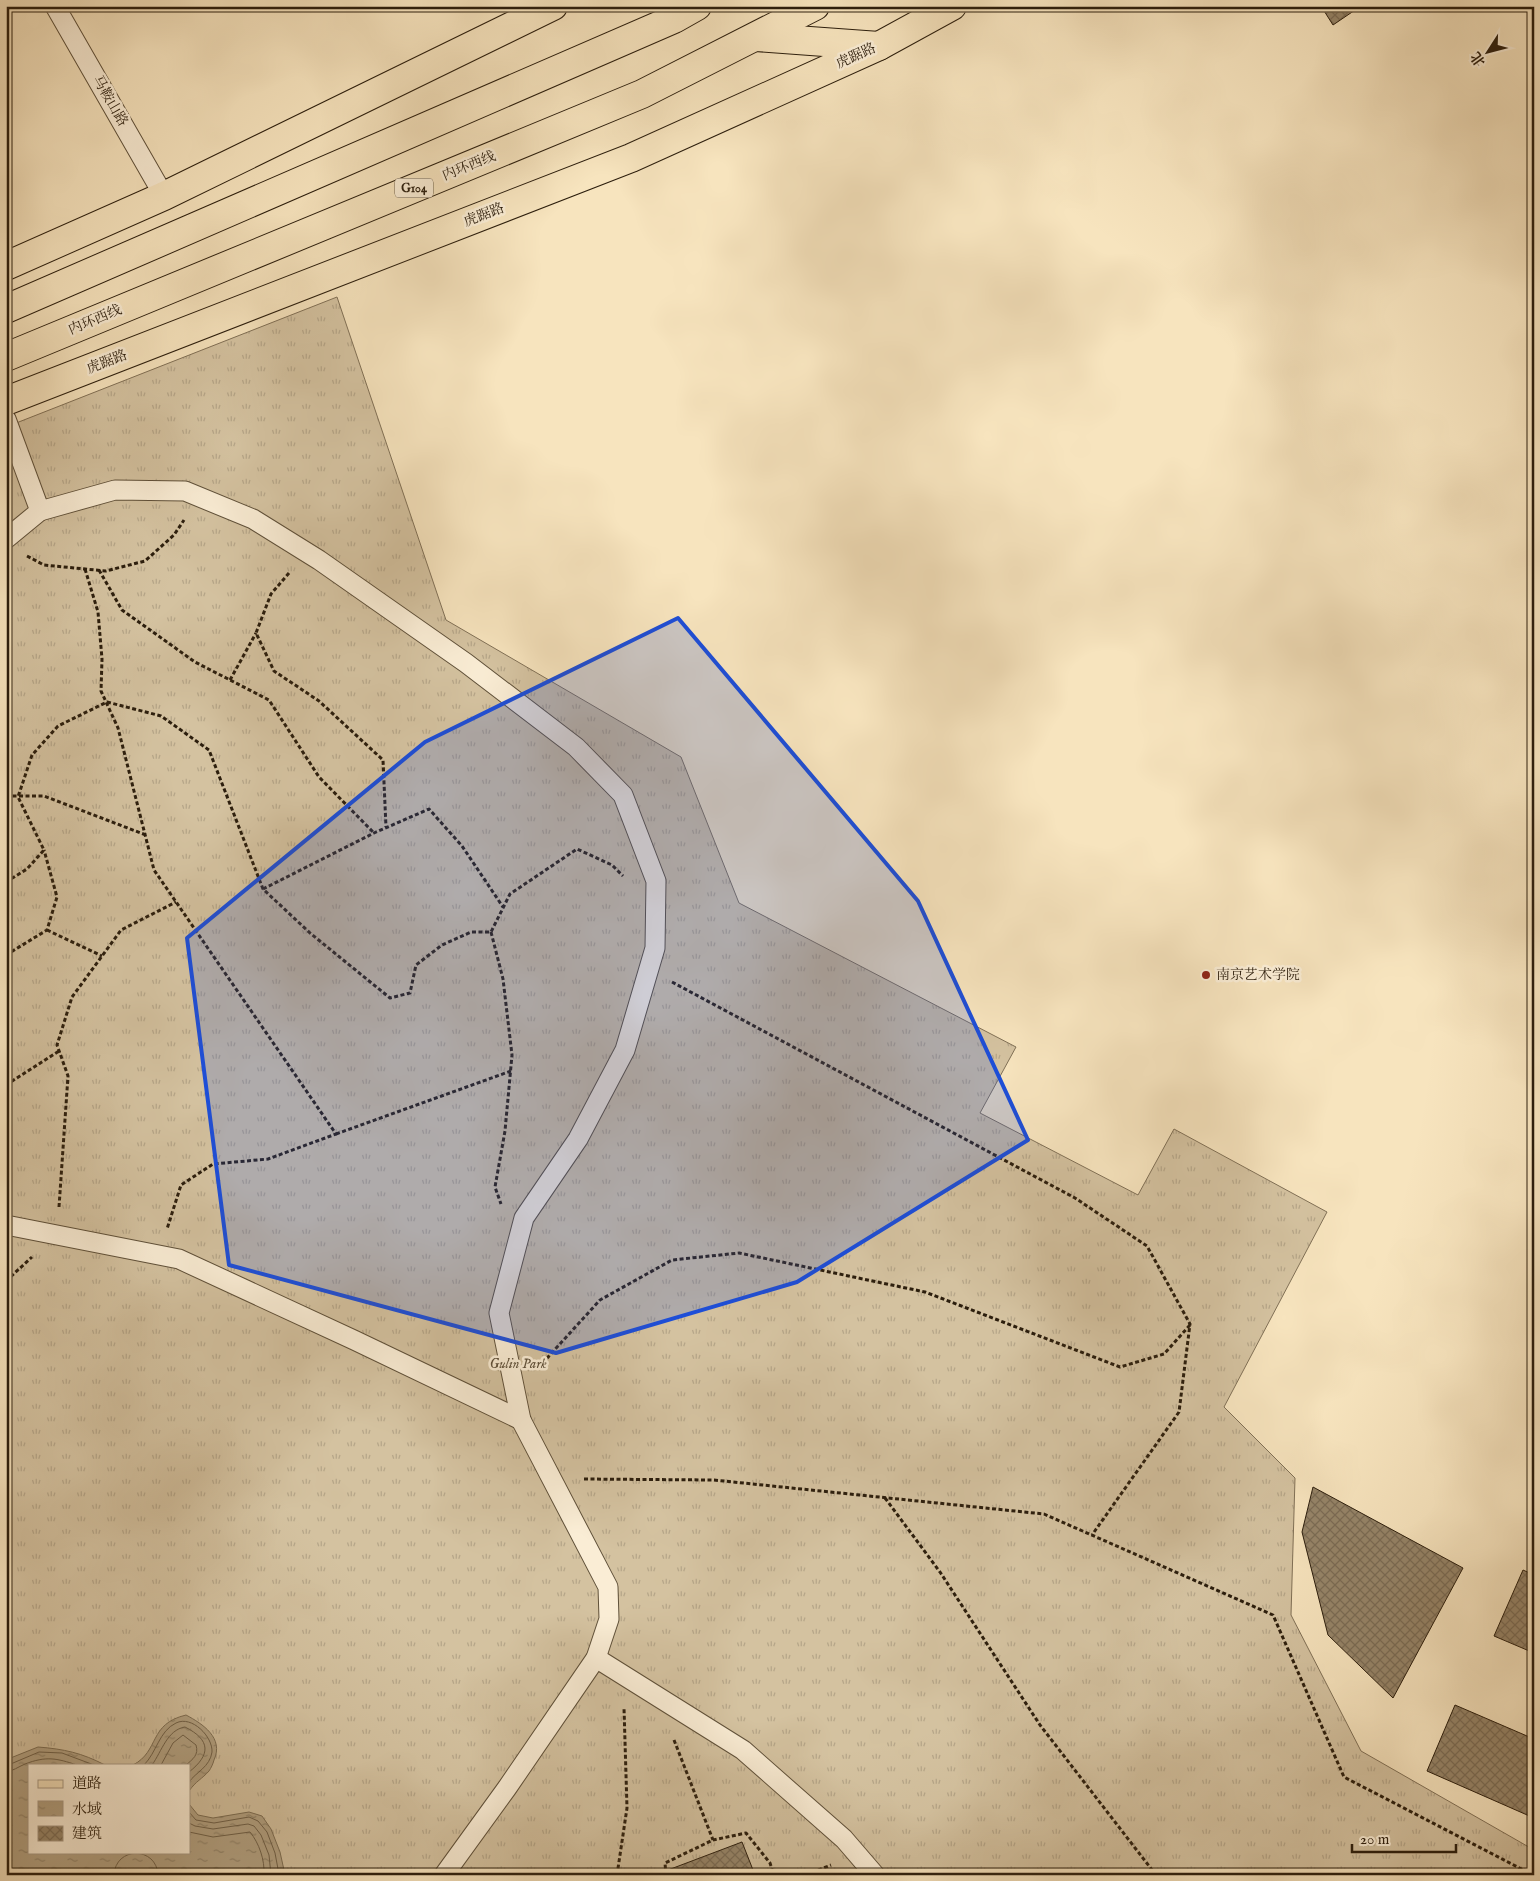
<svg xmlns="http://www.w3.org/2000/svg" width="1540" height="1881" font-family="'IM FELL English','Noto Serif SC',serif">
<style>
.grass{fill:url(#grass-tufts);stroke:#807056;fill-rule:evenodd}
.water{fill:url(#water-ripples);stroke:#7c6d53}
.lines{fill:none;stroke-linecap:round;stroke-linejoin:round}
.shore{stroke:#6f6048;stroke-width:1}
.building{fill:url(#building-cross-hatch);stroke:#2c1e0d}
.service-casing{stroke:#5f5039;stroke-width:21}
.primary-casing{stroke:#2c1e0d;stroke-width:30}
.trunk-casing{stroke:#2c1e0d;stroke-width:30}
.path{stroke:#2c1e0d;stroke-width:3;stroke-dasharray:4 2.5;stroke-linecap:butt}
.service{stroke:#faedd5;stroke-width:19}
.primary{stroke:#f7e4be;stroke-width:28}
.trunk{stroke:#f7e4be;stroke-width:28}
.marked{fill:#1d4ed8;fill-opacity:0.2;stroke:#1d4ed8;stroke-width:4;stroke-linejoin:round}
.poi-dot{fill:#8f2418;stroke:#faedd5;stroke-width:2}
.labels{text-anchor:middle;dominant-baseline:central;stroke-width:5;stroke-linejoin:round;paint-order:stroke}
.shield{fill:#faedd5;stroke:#6a5c49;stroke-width:1}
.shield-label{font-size:12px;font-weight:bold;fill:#2c1e0d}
.street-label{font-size:14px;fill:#2c1e0d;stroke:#faedd5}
.poi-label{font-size:14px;fill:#2c1e0d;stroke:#faedd5;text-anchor:start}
.park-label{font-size:14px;font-style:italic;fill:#5e4f39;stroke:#faedd5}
</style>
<defs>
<pattern id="grass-tufts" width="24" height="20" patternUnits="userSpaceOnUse" patternTransform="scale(1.25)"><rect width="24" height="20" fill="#d4c2a0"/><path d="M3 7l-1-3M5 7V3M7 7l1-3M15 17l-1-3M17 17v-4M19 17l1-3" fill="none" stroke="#b6a689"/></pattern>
<pattern id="water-ripples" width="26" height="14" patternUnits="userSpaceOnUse" patternTransform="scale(1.25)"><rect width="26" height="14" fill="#b2a182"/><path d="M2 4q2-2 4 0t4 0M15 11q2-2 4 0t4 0" fill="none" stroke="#918369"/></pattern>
<pattern id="building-cross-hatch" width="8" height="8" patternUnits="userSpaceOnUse" patternTransform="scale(1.25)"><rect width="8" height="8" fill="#968569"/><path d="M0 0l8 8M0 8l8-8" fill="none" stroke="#7b6c55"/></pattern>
</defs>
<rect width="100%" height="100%" fill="#f7e4be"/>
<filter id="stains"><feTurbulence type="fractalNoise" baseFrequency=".004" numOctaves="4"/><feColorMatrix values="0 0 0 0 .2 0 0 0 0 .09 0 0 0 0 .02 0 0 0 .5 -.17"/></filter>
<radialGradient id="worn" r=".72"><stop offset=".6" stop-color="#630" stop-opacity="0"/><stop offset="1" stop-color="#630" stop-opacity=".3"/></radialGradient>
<!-- grass -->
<path class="grass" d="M337,297L446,620L681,757L739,903L1016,1047L980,1113L1138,1195L1174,1129L1327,1212L1224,1407L1295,1478L1291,1615L1361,1751L1534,1850V1875H6V427ZM29,1765H189V1852H29Z"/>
<!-- water -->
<g class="water">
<path d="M186,1715C203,1724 224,1738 214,1760C213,1764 211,1768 209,1771C202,1779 196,1781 189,1791V1765H133C160,1751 148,1724 186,1715Z"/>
<path d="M38,1747C64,1749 82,1753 105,1765H29V1852H189V1799V1804L198,1815L213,1818L249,1812L262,1816L271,1829L280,1852L284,1870L282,1875H149L136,1872L120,1875H6V1762L13,1757Z"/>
</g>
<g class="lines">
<!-- shore -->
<g class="shore">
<path d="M144,1765C157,1752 159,1731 176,1723C192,1715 213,1737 212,1752C210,1767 196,1772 189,1782"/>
<path d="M152,1765C162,1751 167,1730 185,1727C211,1740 211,1755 189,1772"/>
<path d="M161,1765L173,1743L183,1735L196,1745C199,1755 193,1759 186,1765"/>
<path d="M6,1766L39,1752L62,1753L94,1765"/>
<path d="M6,1772C13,1771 18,1767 25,1764C46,1756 56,1758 77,1765"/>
<path d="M189,1812L196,1820L214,1823L249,1817L258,1821L267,1832L275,1853L278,1869V1875"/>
<path d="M189,1823L195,1826L213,1829L248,1824L254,1826L261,1835L269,1855L271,1875"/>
<path d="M189,1832L213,1837L250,1832C259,1843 265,1860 264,1875"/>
<path d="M114,1875C115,1846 157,1846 158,1875"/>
</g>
</g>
<!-- building -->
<g class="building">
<path d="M1321,6H1361L1333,25Z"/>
<path d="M1313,1487L1463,1568L1393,1698L1328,1635L1302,1532Z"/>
<path d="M1523,1570L1534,1575V1653L1494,1636Z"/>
<path d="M1455,1705L1534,1739V1818L1427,1771Z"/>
<path d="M742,1842L755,1875H670L668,1870Z"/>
</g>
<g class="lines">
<!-- service casing -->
<g class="service-casing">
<g id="service">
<path d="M55,6L164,196"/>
<path d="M6,419L40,511L6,539"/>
<path d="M40,511L115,490L185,491L253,519L319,560L466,663L576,747L623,795L656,881L655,948L625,1050L578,1139L524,1218L499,1313L521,1420L608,1587L609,1619L596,1658L507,1788L444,1875"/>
<path d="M6,1225L179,1259L354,1340L521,1420"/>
<path d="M596,1658L743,1750L844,1839L875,1875"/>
</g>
</g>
<!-- primary casing -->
<g class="primary-casing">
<g id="primary">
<path d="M6,266L164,196L553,6"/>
<path d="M6,401L631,158L879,46L952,6"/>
</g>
</g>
<!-- trunk casing -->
<g class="trunk-casing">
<g id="trunk">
<path d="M756,37L879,46"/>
<path d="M6,309L674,19L697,6"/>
<path d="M6,357L642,94L815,6"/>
</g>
</g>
<!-- path -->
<g class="path">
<path d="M27,556L44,565L106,571L145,561L174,535L184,520"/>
<path d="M85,569L98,612L102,659L101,691L118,728L154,870L336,1134L268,1159L213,1164L181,1185L167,1229"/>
<path d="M99,570L122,610L195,662L269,700L319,777L374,833"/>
<path d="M289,573L271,594L256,633L274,671L319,701L383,760L386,827"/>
<path d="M230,680L256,633"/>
<path d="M6,796H44L146,835"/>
<path d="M6,882L27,869L44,850L18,797L32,755L58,726L107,702L161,716L209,750L263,889L310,933L390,998L410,993L416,965L442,945L471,932H491L510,894L577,849L612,865L623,876"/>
<path d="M263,889L374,833L429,809L462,846L503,907"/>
<path d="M47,930L102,956"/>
<path d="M491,932L503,979L512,1055L505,1131L495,1187L501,1204"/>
<path d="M6,955L47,930L57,897L44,850"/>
<path d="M672,982L1075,1198L1147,1246L1190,1324L1179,1412L1092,1535"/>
<path d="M6,1085L59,1051"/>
<path d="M336,1134L511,1071"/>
<path d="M59,1207L68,1076L57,1045L72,997L121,930L176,902"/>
<path d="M6,1281L32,1257"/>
<path d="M538,1368L600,1300L672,1260L739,1253L925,1292L1120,1367L1164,1354L1190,1325"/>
<path d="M584,1479L714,1480L1044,1514L1273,1615L1344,1777L1533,1875"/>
<path d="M885,1498L940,1572L1040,1725L1156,1875"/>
<path d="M674,1740L713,1840"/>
<path d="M617,1875L627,1808L624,1708"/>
<path d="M666,1875L665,1863L713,1840L746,1833L770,1863L774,1875"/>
<path d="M806,1875L831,1865"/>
</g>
<!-- service -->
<use href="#service" class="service"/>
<!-- primary -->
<use href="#primary" class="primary"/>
<!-- trunk -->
<use href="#trunk" class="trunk"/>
</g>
<!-- marked area -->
<path class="marked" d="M678,618L918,901L1028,1140L797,1282L556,1353L229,1265L187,938L425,742Z"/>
<!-- markers -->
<circle class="poi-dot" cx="1206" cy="975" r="5"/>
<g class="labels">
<!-- shield labels -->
<rect class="shield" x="395" y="178.5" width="38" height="19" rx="4"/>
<g class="shield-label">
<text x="414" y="188">G104</text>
</g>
<!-- street labels -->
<g class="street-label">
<text transform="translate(856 56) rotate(-24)">虎踞路</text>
<text transform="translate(110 101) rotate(60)">马鞍山路</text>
<text transform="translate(469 166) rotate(-22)">内环西线</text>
<text transform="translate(484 215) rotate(-21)">虎踞路</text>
<text transform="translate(95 320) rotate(-23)">内环西线</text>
<text transform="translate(107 362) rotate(-21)">虎踞路</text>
</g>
<!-- poi labels -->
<g class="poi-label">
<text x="1216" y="975">南京艺术学院</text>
</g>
<!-- park labels -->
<g class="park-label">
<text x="518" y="1364">Gulin Park</text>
</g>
</g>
<!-- margin -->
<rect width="1540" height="1881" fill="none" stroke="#f7e4be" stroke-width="25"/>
<rect x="8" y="8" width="1525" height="1866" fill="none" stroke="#2c1e0d" stroke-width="2.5"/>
<rect x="12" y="12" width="1515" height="1856" fill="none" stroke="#2c1e0d"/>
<!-- legend -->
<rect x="28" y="1764" width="162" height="90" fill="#faedd5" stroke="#a89a85"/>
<rect x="38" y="1780" width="25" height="8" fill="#f7e4be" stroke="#a89a85"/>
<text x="72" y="1788" font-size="15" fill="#2c1e0d">道路</text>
<rect x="38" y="1801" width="25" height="15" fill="url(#water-ripples)" stroke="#a89a85"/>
<text x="72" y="1814" font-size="15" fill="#2c1e0d">水域</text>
<rect x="38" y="1826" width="25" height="15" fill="url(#building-cross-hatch)" stroke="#a89a85"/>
<text x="72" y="1838" font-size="15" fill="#2c1e0d">建筑</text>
<!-- north arrow -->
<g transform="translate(1488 52) rotate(234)" stroke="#faedd5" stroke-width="4" paint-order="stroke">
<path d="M0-4L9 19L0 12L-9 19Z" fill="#2c1e0d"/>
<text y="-8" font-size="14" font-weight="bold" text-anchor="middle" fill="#2c1e0d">北</text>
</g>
<!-- scale -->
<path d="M1352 1844v8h104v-8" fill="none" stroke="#2c1e0d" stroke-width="2.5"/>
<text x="1360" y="1844" font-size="15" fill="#2c1e0d" stroke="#faedd5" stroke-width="4" paint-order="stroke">20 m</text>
<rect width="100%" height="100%" filter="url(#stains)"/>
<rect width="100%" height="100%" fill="url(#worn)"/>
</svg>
